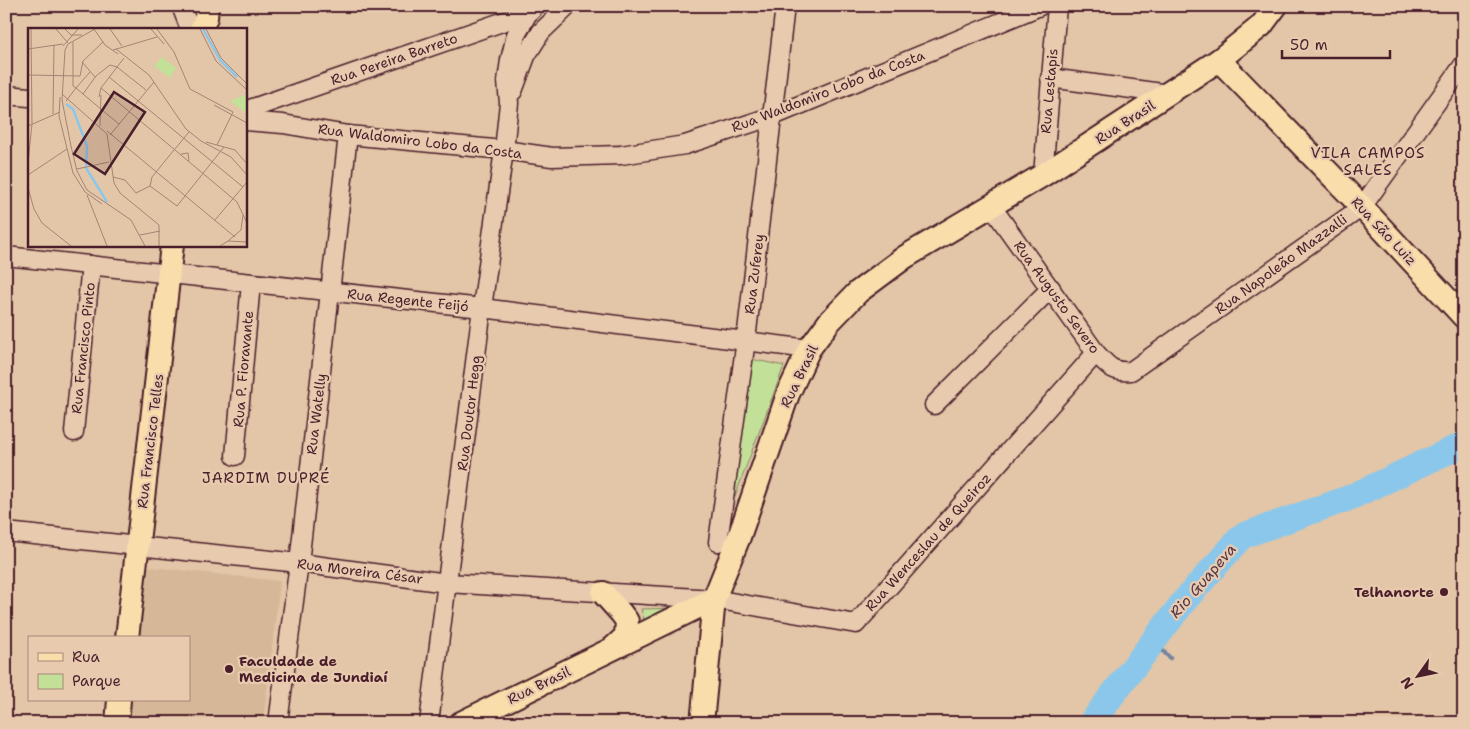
<svg xmlns="http://www.w3.org/2000/svg" width="1470" height="729" font-family="'Shantell Sans',sans-serif">
<style>
.built{fill:#d6b898}
.green{fill:#c3e098;stroke:#868062}
.lines{fill:none;stroke-linecap:round;stroke-linejoin:round}
.stream{stroke:#71849e;stroke-width:4.5}
.river{stroke:#8bc7eb;stroke-width:26}
.minor-casing{stroke:#4a1f2b;stroke-width:21}
.major-casing{stroke:#4a1f2b;stroke-width:26}
.minor{stroke:#e8caaf;stroke-width:18}
.major{stroke:#f9deab;stroke-width:22}
.poi-dot{fill:#4a1f2b;stroke:#e8caaf;stroke-width:2}
.labels{text-anchor:middle;dominant-baseline:central;stroke-width:4.5;stroke-linejoin:round;paint-order:stroke}
.street-label{font-size:14px;fill:#4a1f2b;stroke:#e8caaf}
.poi-label{font-size:14px;font-weight:bold;fill:#4a1f2b;stroke:#e8caaf;text-anchor:end}
.neighbourhood-label{font-size:15px;letter-spacing:1px;fill:#4a1f2b;stroke:#e8caaf}
.water-label{font-size:15px;font-style:italic;fill:#543848;stroke:#e8caaf}
.inset-river{fill:none;stroke:#8bc7eb;stroke-width:2.5}
.inset-road{fill:none;stroke:#a68375;stroke-width:1}
.view{fill:#4a1f2b;fill-opacity:0.15;stroke:#4a1f2b;stroke-width:2.5}
.inset-edge{fill:none;stroke:#4a1f2b;stroke-width:2.5}
</style>
<rect width="100%" height="100%" fill="#e3c6a7"/>
<filter id="ink" filterUnits="userSpaceOnUse"><feTurbulence type="fractalNoise" baseFrequency=".02" numOctaves="2"/><feDisplacementMap in="SourceGraphic" scale="10" xChannelSelector="R" yChannelSelector="G"/><feConvolveMatrix kernelMatrix="1 2 1 2 8 2 1 2 1" color-interpolation-filters="sRGB"/></filter>
<g filter="url(#ink)">
<!-- built -->
<path class="built" d="M142,566L280,581L263,723H123L126,700H189V638H133Z"/>
<!-- green -->
<g class="green">
<path d="M751,359L784,366L734,499L725,496Z"/>
<path d="M680,608L645,623L641,609Z"/>
</g>
<g class="lines">
<!-- stream -->
<path class="stream" d="M1154,642L1170,658"/>
<!-- river -->
<path class="river" d="M1091,723L1185,600L1242,536L1349,498L1464,444"/>
<!-- minor casing -->
<g class="minor-casing">
<g id="minor">
<path d="M181,6L190,29"/>
<path d="M1050,78L1169,94"/>
<path d="M513,91L526,56L541,32L568,6"/>
<path d="M6,95L29,97"/>
<path d="M250,109L528,13L532,10"/>
<path d="M245,121L283,124L348,135L504,150L552,157L621,155L685,145L773,116L1040,6"/>
<path d="M1043,175L1057,6"/>
<path d="M992,207L1096,353C1108,366 1113,373 1131,371L1362,207L1464,64"/>
<path d="M6,256L482,308L809,349"/>
<path d="M934,405L1051,288"/>
<path d="M74,432L91,265"/>
<path d="M235,456L251,283"/>
<path d="M6,532L299,563L447,583L714,599L856,624L1096,353"/>
<path d="M718,542L746,340L785,6"/>
<path d="M278,723L299,563L348,135"/>
<path d="M429,723L482,308L504,150L509,103L507,81L510,60L516,35L528,13"/>
</g>
</g>
<!-- major casing -->
<g class="major-casing">
<g id="major">
<path d="M201,29L206,18L207,6"/>
<path d="M1219,60L1362,207L1464,317"/>
<path d="M603,593L621,613L627,621L626,636L613,648"/>
<path d="M127,638L172,245"/>
<path d="M117,723L119,700"/>
<path d="M461,723L714,599"/>
<path d="M702,723L714,599L739,537L788,394L809,349L829,322L858,292L905,257L1043,175L1219,60L1261,26L1276,6"/>
</g>
</g>
<!-- minor -->
<use href="#minor" class="minor"/>
<!-- major -->
<use href="#major" class="major"/>
</g>
</g>
<!-- markers -->
<g class="poi-dot">
<circle cx="1444" cy="592" r="5"/>
<circle cx="229" cy="669" r="5"/>
</g>
<g class="labels">
<!-- street labels -->
<g class="street-label">
<text transform="translate(394 59) rotate(-19)">Rua Pereira Barreto</text>
<text transform="translate(828 91) rotate(-21)">Rua Waldomiro Lobo da Costa</text>
<text transform="translate(1049 91) rotate(-85)">Rua Lestapis</text>
<text transform="translate(1125 122) rotate(-33)">Rua Brasil</text>
<text transform="translate(420 141) rotate(7)">Rua Waldomiro Lobo da Costa</text>
<text transform="translate(1384 231) rotate(47)">Rua São Luiz</text>
<text transform="translate(1281 264) rotate(-36)">Rua Napoleão Mazzalli</text>
<text transform="translate(754 274) rotate(-83)">Rua Zuferey</text>
<text transform="translate(1057 297) rotate(54)">Rua Augusto Severo</text>
<text transform="translate(408 300) rotate(6)">Rua Regente Feijó</text>
<text transform="translate(83 348) rotate(-84)">Rua Francisco Pinto</text>
<text transform="translate(243 369) rotate(-85)">Rua P. Fioravante</text>
<text transform="translate(799 376) rotate(-64)">Rua Brasil</text>
<text transform="translate(469 413) rotate(-83)">Rua Doutor Hegg</text>
<text transform="translate(316 414) rotate(-83)">Rua Watelly</text>
<text transform="translate(150 441) rotate(-83)">Rua Francisco Telles</text>
<text transform="translate(928 542) rotate(-48)">Rua Wenceslau de Queiroz</text>
<text transform="translate(360 571) rotate(7)">Rua Moreira César</text>
<text transform="translate(539 685) rotate(-26)">Rua Brasil</text>
</g>
<!-- poi labels -->
<g class="poi-label">
<text x="1434" y="592">Telhanorte</text>
<text x="239" y="661" text-anchor="start">Faculdade de<tspan x="239" dy="16">Medicina de Jundiaí</tspan></text>
</g>
<!-- neighbourhood labels -->
<g class="neighbourhood-label">
<text x="1368" y="153">VILA CAMPOS<tspan x="1368" dy="17">SALES</tspan></text>
<text x="266" y="478">JARDIM DUPRÉ</text>
</g>
<!-- water labels -->
<g class="water-label">
<text transform="translate(1203 581) rotate(-49)">Rio Guapeva</text>
</g>
</g>
<!-- overview -->
<g transform="translate(28 28)">
<rect width="219" height="219" fill="#e3c6a7"/>
<path d="M134,29L148,40L142,50L126,38ZM219,66V86L202,73Z" fill="#c3e098"/>
<path class="inset-river" d="M175,1L192,32L209,49M38,76L45,81L59,118L58,140L79,174"/>
<path class="inset-road" d="M28,1L40,15M37,1L43,7H54M66,1L77,17L90,26M67,1L40,16L37,22L34,72L43,118L49,143L59,162L103,192L117,218M82,1L94,18M123,1L136,16M129,1L146,24L162,61L205,84L189,117M172,1L188,33L219,62M178,1L193,30L219,56M45,14V58L48,60L62,44M35,18L50,1M0,21L35,16M88,21L121,47L158,101L173,113L203,129L219,147M85,22L129,9M54,34L67,49M0,47L52,48M52,48L55,33L75,14M81,49L215,159M73,60L209,174L219,195M34,66L79,106L86,155L92,165L131,197V218M55,66L68,48L82,37L89,39L118,62M32,69L31,88L45,145L57,164L74,176M71,69L73,60L96,30M38,73L48,60L74,82M186,77L219,95M74,82L91,96M25,86L26,17M0,98L32,84M72,98L73,67M79,103L207,209M82,107L126,54M178,114L207,122L219,136M147,121L161,104M153,126L160,125L161,133M0,135L4,96L3,1M49,141L81,134M0,147L39,121M85,149L97,152L108,165L122,158M122,158L149,178L196,119M122,158L124,149L146,122M0,160L6,181L14,195L43,218M59,167L79,218M187,192L219,154M112,207L132,203M200,213L213,202L215,187M192,218L200,213L219,214"/>
<path class="view" d="M86,64L117,84L77,146L46,126Z"/>
<rect width="219" height="219" class="inset-edge"/>
</g>
<!-- margin -->
<rect width="1470" height="729" fill="none" stroke="#e8caaf" stroke-width="25"/>
<rect x="12" y="12" width="1445" height="704" fill="none" stroke="#4a1f2b" stroke-width="2" filter="url(#ink)"/>
<!-- legend -->
<rect x="28" y="636" width="162" height="65" fill="#e8caaf" stroke="#a9867a"/>
<rect x="38" y="653" width="25" height="8" fill="#f9deab" stroke="#a9867a"/>
<text x="72" y="662" font-size="15" fill="#4a1f2b">Rua</text>
<rect x="38" y="674" width="25" height="15" fill="#c3e098" stroke="#a9867a"/>
<text x="72" y="686" font-size="15" fill="#4a1f2b">Parque</text>
<!-- north arrow -->
<g transform="translate(1418 676) rotate(237)" stroke="#e8caaf" stroke-width="4" paint-order="stroke">
<path d="M0-4L9 19L0 12L-9 19Z" fill="#4a1f2b"/>
<text y="-8" font-size="14" font-weight="bold" text-anchor="middle" fill="#4a1f2b">N</text>
</g>
<!-- scale -->
<path d="M1282 50v8h108v-8" fill="none" stroke="#4a1f2b" stroke-width="2.5"/>
<text x="1290" y="50" font-size="15" fill="#4a1f2b" stroke="#e8caaf" stroke-width="4" paint-order="stroke">50 m</text>
</svg>
